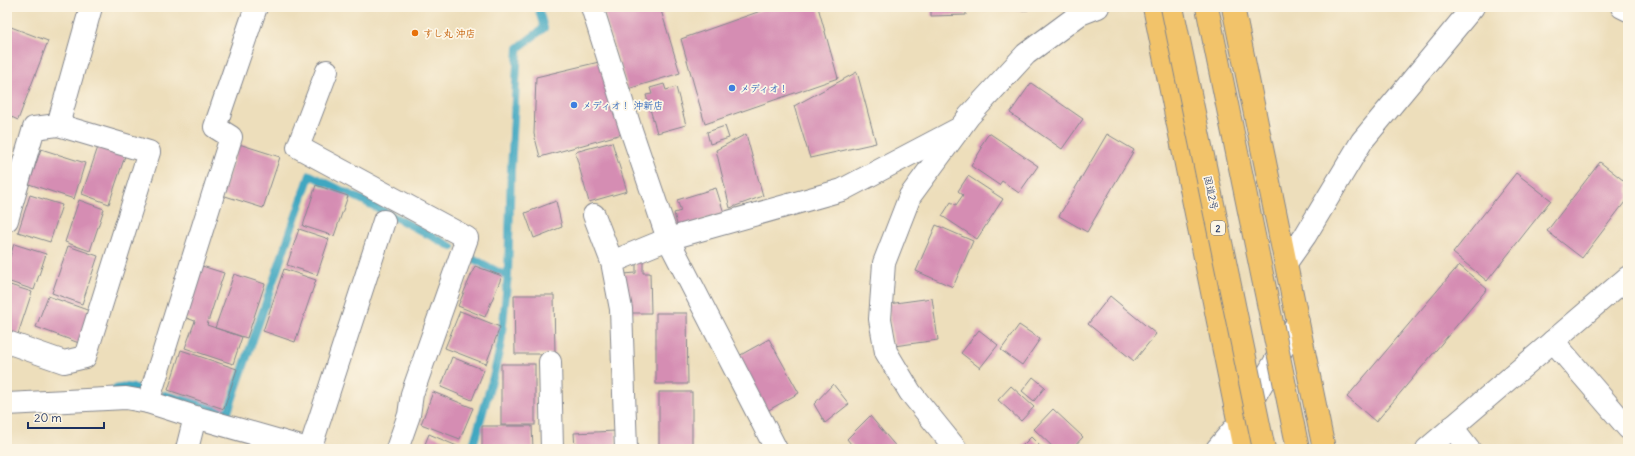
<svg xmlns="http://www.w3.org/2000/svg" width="1635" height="456" font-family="Delius,'Klee One',sans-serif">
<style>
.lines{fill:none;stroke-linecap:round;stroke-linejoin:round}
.stream{stroke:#41a7c1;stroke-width:8}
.building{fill:#d58db3}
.minor-casing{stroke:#84868c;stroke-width:24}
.tertiary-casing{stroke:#84868c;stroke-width:24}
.trunk-casing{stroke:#84868c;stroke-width:24}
.minor{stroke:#fff;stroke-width:22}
.tertiary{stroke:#fff;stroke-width:22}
.trunk{stroke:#f2c36a;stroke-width:22}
.trunk-bridge-casing{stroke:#84868c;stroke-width:24;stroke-linecap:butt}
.trunk-bridge{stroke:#f2c36a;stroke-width:22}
.food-dot{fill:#e8710a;stroke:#fcf5e5;stroke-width:1.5}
.shop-dot{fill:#3f7fe0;stroke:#fcf5e5;stroke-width:1.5}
.labels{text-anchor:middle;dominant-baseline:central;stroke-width:3.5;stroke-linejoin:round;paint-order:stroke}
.shield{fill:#fcf5e5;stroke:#5e6a86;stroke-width:1}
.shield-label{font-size:9px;font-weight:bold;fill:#1b2f5e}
.food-label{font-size:10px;font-weight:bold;fill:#c56008;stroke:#fcf5e5;text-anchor:start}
.shop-label{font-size:10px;font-weight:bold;fill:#366cbe;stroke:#fcf5e5;text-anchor:start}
.street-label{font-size:10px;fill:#1b2f5e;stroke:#fcf5e5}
</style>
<rect width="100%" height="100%" fill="#fcf5e5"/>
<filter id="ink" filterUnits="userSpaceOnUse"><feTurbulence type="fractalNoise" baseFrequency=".025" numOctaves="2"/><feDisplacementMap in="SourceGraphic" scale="8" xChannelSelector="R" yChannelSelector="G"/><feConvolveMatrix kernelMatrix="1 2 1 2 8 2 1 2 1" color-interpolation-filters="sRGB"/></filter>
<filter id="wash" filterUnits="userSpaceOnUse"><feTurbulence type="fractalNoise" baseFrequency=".012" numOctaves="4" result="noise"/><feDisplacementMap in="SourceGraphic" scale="16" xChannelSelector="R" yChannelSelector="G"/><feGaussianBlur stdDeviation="0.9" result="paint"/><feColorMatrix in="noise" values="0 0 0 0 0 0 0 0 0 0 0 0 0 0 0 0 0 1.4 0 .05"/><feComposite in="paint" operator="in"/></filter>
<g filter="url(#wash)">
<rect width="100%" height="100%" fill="#eddebb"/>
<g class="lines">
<!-- stream -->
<g class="stream">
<path d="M472,258L502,274H508"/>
<path d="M115,389L127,387L141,389"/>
<path d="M165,395L228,412L310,175L362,200L452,247"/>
<path d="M472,449L494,374L501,343L508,274L511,170L518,48L544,28L538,7"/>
</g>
</g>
<g id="blocks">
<!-- building -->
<g class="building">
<path d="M602,7H660L680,73L628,89Z"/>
<path d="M772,7H818L838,78L705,124L681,39Z"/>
<path d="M931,7H1028V10L966,11V15L931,16Z"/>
<path d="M11,27L48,41L18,120L7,115V38Z"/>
<path d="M599,62L622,134L540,157L534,134L536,77Z"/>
<path d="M857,72L876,143L810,158L794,106Z"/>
<path d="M1031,83L1083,119L1062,149L1010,113Z"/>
<path d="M664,84L666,90L676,87L686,125L657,133L646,95L652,94L650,88Z"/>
<path d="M725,126L729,138L710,144L707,132Z"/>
<path d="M989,133L1038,166L1019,193L1002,181L999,185L971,166L982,148L980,147Z"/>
<path d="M746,134L763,196L730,208L716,150Z"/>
<path d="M1107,134L1134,150L1087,232L1059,216Z"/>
<path d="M612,142L627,191L589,202L575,152Z"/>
<path d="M239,144L280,157L263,208L222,195Z"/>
<path d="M98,147L125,156L109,204L82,194Z"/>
<path d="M41,149L85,163L74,199L29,184Z"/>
<path d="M1600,162L1628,184V198L1582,258L1547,231Z"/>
<path d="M1516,173L1551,200L1487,281L1453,253Z"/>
<path d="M968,176L1003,199L977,239L942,216L951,202L956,205L963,195L958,191Z"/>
<path d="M316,185L348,196L334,236L303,226Z"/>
<path d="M716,188L724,213L678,228L674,213L681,211L677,200Z"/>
<path d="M30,195L62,205L50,242L18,232Z"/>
<path d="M79,200L104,209L90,251L65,242Z"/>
<path d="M556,201L562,227L534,238L525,213Z"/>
<path d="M936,225L973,241L953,287L916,271Z"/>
<path d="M299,229L329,239L317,275L287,265Z"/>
<path d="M14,244L46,254L34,290L7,281V265Z"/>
<path d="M68,246L98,256L82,304L52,293Z"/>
<path d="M643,261V273H650L651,313H625L624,274L636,273V262Z"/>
<path d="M199,265L224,273L207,325L242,337L233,364L185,348L195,321L181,316Z"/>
<path d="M1459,265L1487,289L1376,422L1347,397Z"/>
<path d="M475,266L502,276L485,317L458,306Z"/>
<path d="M284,269L316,280L295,342L263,331Z"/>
<path d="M234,274L265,284L247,338L215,328Z"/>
<path d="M7,284L32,292L18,334L7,331Z"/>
<path d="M514,295H554L555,354H515Z"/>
<path d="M48,296L90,311L79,343L36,327Z"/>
<path d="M1110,296L1156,334L1134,361L1088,324Z"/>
<path d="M932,298L938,340L894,346L888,304Z"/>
<path d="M460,311L500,327L486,364L445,348Z"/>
<path d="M656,313H687L688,384H656Z"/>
<path d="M1019,325L1040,339L1022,365L1001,350Z"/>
<path d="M979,330L998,345L980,368L961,353Z"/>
<path d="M769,339L799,393L767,411L737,357Z"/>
<path d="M181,350L237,369L224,409L168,390Z"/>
<path d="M452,357L484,370L472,400L441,387Z"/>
<rect x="501" y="364" width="34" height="61"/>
<path d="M1033,377L1045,387L1034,401L1022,391Z"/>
<path d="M833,384L849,404L825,423L814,404Z"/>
<path d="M1011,386L1034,407L1021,421L998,400Z"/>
<path d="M433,392L473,408L460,439L421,424Z"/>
<rect x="659" y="392" width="33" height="57"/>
<path d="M1053,409L1083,437L1072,449H1055L1034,429Z"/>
<path d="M870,416L898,449H855L847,439Z"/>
<path d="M482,426H532L533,449H482Z"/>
<path d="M616,431V449H575L574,433Z"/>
<path d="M429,434L457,446L456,449H423Z"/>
<path d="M1031,437L1043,449H1019Z"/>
</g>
</g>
</g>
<g filter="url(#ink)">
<use href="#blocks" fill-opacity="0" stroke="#84868c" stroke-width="1"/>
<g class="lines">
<!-- minor casing -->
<g class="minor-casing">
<g id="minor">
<path d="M592,7L630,127L668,239L776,449"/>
<path d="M327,71L298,147L467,238L412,394L409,415L397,449"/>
<path d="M58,125L91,7"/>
<path d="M594,215L612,262"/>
<path d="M7,220L34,128L58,125L149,152L85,357L64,362L7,342"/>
<path d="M1286,263L1305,236L1362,141L1473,7"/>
<path d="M1553,341L1628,428"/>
<path d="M550,362L552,449"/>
<path d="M148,402L231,137L215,127L256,7"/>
<path d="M7,404L126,398L148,402L195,417L187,449"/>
<path d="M195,417L308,449"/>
<path d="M1452,427L1469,449"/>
<path d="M310,449L384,221"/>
<path d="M626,449L621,309L612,262L668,239L842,190L960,128"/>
<path d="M956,449L910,392L886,352L880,319L884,263L910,196L969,116L1026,54L1080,14L1098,7"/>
<path d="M1217,449L1239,423L1298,322"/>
<path d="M1427,449L1628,277"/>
</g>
</g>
<!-- tertiary casing -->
<g class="tertiary-casing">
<path id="tertiary" d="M1622,7L1628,10"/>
</g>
<!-- trunk casing -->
<g class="trunk-casing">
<g id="trunk">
<path d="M1154,7L1244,449"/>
<path d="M1233,7L1324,449"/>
</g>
</g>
<!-- minor -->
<use href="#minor" class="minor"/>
<!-- tertiary -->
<use href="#tertiary" class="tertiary"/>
<!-- trunk -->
<use href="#trunk" class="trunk"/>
<!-- trunk-bridge casing -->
<g class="trunk-bridge-casing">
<g id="trunk-bridge">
<path d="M1172,7L1264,449"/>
<path d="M1207,7L1298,449"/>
</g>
</g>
<!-- trunk-bridge -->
<use href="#trunk-bridge" class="trunk-bridge"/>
</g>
</g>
<!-- markers -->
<circle class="food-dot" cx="415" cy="33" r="4"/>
<g class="shop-dot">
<circle cx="732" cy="88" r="4"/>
<circle cx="574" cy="105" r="4"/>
</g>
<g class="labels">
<!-- shield labels -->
<rect class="shield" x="1211" y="221" width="14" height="14" rx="3"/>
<g class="shield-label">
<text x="1218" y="228">2</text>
</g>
<!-- food labels -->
<g class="food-label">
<text x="423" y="33">すし丸 沖店</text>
</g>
<!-- shop labels -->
<g class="shop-label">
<text x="740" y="88">メディオ！</text>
<text x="582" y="105">メディオ！ 沖新店</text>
</g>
<!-- street labels -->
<g class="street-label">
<text transform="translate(1211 193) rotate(78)">国道2号</text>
</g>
</g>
<!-- margin -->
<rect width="1635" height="456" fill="none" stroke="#fcf5e5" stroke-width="24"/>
<!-- scale -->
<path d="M28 422v6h76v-6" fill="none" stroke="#1b2f5e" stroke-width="2"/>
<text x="34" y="422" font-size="12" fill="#1b2f5e" stroke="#fcf5e5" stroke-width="3" paint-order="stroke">20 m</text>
</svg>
